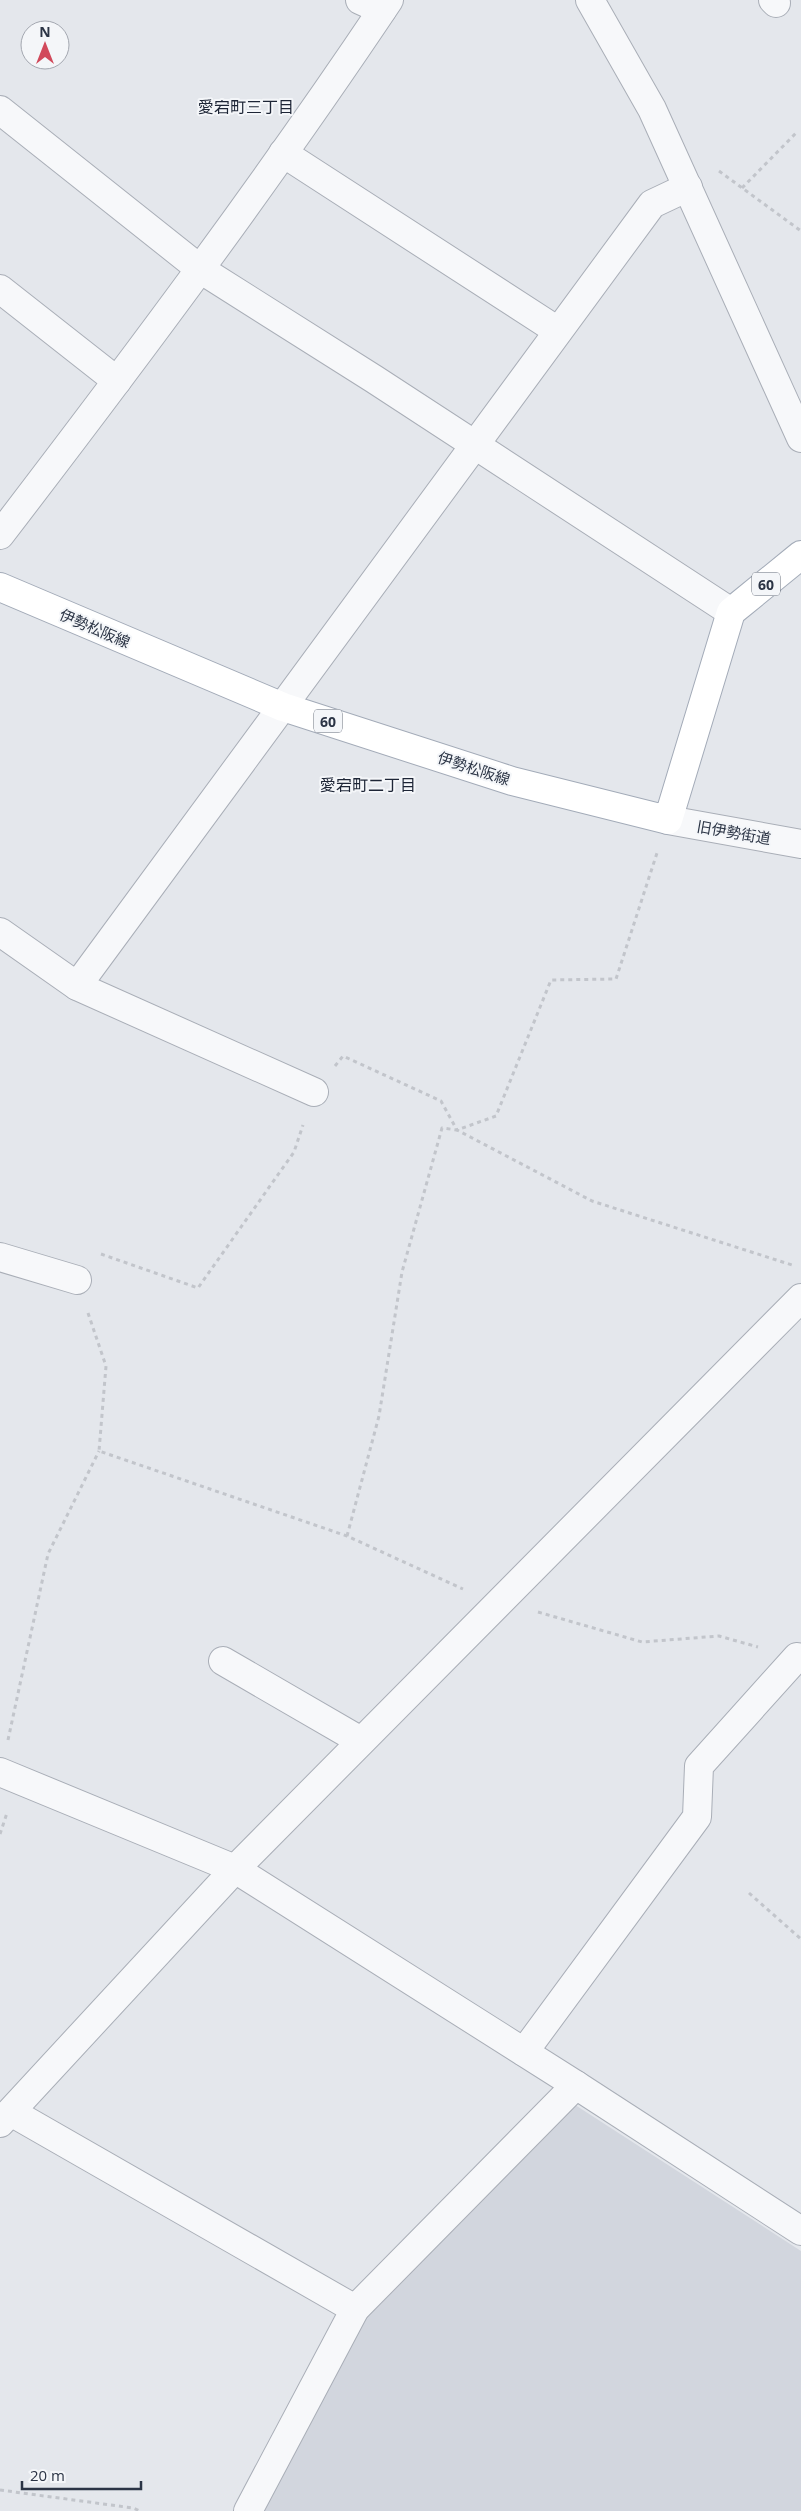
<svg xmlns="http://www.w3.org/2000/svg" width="801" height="2511" font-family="'Open Sans','Noto Sans JP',sans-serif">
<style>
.built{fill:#d2d6de}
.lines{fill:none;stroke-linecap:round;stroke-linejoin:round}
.minor-casing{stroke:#a9aeb7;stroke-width:30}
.major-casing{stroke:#a3abb8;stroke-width:30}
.path{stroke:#c2c5cb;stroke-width:3;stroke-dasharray:4 4;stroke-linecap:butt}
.minor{stroke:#f7f8fa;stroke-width:28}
.major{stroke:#fff;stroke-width:28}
.labels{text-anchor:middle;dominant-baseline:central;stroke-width:4;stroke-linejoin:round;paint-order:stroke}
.shield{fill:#f4f6f9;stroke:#676e7b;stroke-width:1}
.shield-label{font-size:14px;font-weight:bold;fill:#2b3445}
.street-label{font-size:15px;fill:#2b3445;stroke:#f4f6f9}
.neighbourhood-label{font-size:16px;fill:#1d2536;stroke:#f4f6f9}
</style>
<rect width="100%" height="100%" fill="#e4e7ec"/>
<!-- built -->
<path class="built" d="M569,2101L801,2251V2511H260L345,2346L393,2278Z"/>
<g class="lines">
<!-- minor casing -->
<g class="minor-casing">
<g id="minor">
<path d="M360,0L382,10"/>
<path d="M590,0L652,109L801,438"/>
<path d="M773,0L776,3"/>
<path d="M0,110L200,269L374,379L731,612"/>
<path d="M283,153L558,331"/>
<path d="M0,289L117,381"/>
<path d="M0,535C134,360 266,184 389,0"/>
<path d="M668,820L801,844"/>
<path d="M0,932L77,986L314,1092"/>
<path d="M77,986L652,204L688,187"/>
<path d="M0,1257L77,1280"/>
<path d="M223,1661L361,1741"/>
<path d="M0,1772L235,1869L576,2085L801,2231"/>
<path d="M524,2052L697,1817L699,1766L797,1657"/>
<path d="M11,2112L355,2309"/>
<path d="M0,2123L235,1869L801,1298"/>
<path d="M248,2511L355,2309L576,2085"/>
</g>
</g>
<!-- major casing -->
<g class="major-casing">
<path id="major" d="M0,587L283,707L512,781L668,820L731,612L801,555"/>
</g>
<!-- path -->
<g class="path">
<path d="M719,171L801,231"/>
<path d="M742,188L797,132"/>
<path d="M335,1066L343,1056L441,1101L457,1130L592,1201L792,1265"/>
<path d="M101,1254L198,1288L294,1152L303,1125"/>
<path d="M88,1313L106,1366L99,1451L347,1536L463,1589"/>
<path d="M347,1536L379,1416L402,1272L442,1128L457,1130L496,1116L551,980L616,979L657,853"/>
<path d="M538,1612L642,1642L719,1636L758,1647"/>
<path d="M8,1740L48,1554L99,1451"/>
<path d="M0,1834L7,1813"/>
<path d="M749,1893L801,1939"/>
<path d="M0,2490L133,2508L140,2511"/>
</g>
<!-- minor -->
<use href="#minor" class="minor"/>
<!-- major -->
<use href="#major" class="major"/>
</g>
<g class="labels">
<!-- shield labels -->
<g class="shield">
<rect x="752" y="572.5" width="28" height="23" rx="4"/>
<rect x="314" y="709.5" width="28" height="23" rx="4"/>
</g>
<g class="shield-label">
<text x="766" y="584">60</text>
<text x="328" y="721">60</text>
</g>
<!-- street labels -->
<g class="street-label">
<text transform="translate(95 628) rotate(23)">伊勢松阪線</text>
<text transform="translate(474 768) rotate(18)">伊勢松阪線</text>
<text transform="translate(734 832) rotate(10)">旧伊勢街道</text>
</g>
<!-- neighbourhood labels -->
<g class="neighbourhood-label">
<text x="246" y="107">愛宕町三丁目</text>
<text x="368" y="785">愛宕町二丁目</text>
</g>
</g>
<!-- north arrow -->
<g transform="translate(45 45)"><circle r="24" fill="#f4f6f9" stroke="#a4a8b1"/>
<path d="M0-4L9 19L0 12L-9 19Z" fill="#d1495b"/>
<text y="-8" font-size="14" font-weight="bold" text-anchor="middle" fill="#2b3445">N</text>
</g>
<!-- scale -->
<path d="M22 2481v8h119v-8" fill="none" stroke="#2b3445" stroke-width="2.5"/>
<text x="30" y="2481" font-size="15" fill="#2b3445" stroke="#f4f6f9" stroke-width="4" paint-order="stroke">20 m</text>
</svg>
